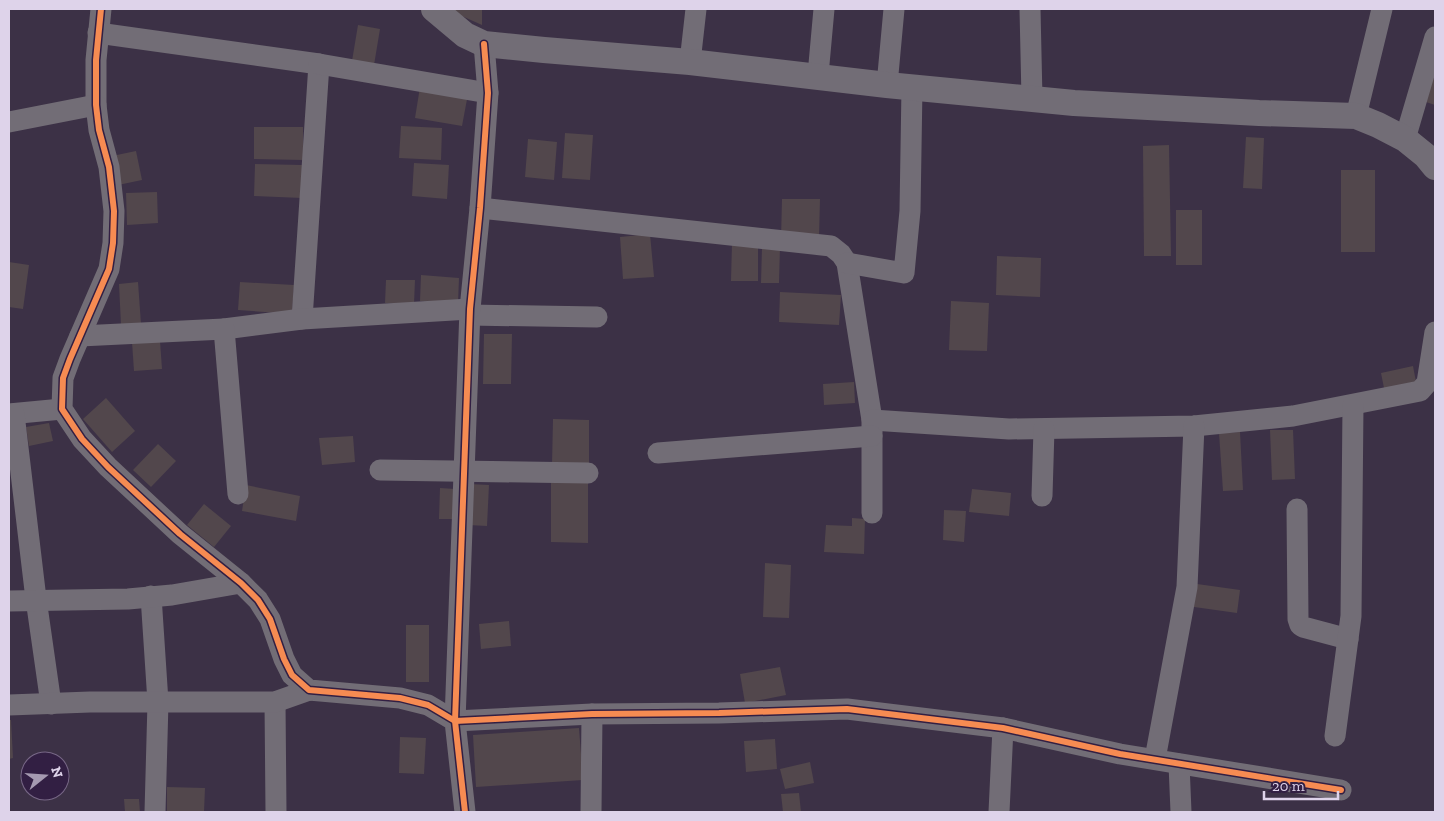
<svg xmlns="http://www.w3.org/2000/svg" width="1444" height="821" font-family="'Zilla Slab',serif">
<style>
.building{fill:#52474c}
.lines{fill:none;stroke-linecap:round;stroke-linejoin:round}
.minor{stroke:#726d76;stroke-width:21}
.tertiary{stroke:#726d76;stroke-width:26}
.cycleway-casing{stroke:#321f43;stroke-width:9}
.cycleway{stroke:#f68b52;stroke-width:6}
</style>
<rect width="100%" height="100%" fill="#3c3146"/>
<!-- building -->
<g class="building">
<path d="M446,9H482V25Z"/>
<path d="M358,25L380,29L374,65L352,61Z"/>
<path d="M1435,72V105L1426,102Z"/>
<path d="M420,87L468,94L462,126L415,118Z"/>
<path d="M401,126L442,128L441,160L399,158Z"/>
<path d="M254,127H303V160L254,159Z"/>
<path d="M565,133L593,135L590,180L562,178Z"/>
<path d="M1246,137L1264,138L1262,189L1243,188Z"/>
<path d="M528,139L557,142L554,180L525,177Z"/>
<path d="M1169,145L1171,256H1144L1143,146Z"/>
<path d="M136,151L142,180L118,185L112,156Z"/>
<path d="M414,163L449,165L447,199L412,196Z"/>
<path d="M255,164L302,165V198L254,196Z"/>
<rect x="1341" y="170" width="34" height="82"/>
<path d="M157,192L158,223L127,225L126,193Z"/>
<path d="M782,199H820L819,239H781Z"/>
<rect x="1176" y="210" width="26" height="55"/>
<path d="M650,234L654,277L623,279L620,237Z"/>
<path d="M732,243L758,244V281H731Z"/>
<path d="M762,247H780L779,283H761Z"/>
<path d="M997,256L1041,258L1040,297L996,295Z"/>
<path d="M9,262L29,265L23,309L9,307Z"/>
<path d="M421,275L459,278L458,304L420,301Z"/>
<path d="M386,280H415L414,304L385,303Z"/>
<path d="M138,282L141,324L121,325L119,284Z"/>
<path d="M240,282L294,285L292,314L238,310Z"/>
<path d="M780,292L841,295L839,325L779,322Z"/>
<path d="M951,301L989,303L987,351L949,350Z"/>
<path d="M484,334H512L511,384H483Z"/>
<path d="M160,341L162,369L134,371L132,342Z"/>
<path d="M1413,366L1417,387L1385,393L1381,373Z"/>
<path d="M854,382L855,403L824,405L823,384Z"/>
<path d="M106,398L135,431L112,452L83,419Z"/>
<path d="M553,419L589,420V465H552Z"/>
<path d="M49,423L53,441L29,446L26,427Z"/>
<path d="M1270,430H1293L1295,479L1272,480Z"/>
<path d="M1240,432L1243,490L1223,491L1219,433Z"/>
<path d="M353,436L355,462L322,465L319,438Z"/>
<path d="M158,444L176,461L151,487L133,470Z"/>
<path d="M551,481H588V543L551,542Z"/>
<path d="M469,484L489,485L487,526L468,525Z"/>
<path d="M246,485L300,496L296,521L242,511Z"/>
<path d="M440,488L455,489L454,519H439Z"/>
<path d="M972,489L1011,493L1009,516L969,512Z"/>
<path d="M204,504L231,526L214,547L187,525Z"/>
<path d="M944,510L966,511L964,542L943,540Z"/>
<path d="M852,518L865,519L864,554L824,552L826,525L852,526Z"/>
<path d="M765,563L791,565L789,618L763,617Z"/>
<path d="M1190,583L1240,590L1237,613L1187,606Z"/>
<path d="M509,621L511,646L481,649L479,624Z"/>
<rect x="406" y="625" width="23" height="57"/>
<path d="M780,667L786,695L745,703L740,674Z"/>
<path d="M9,720H11L13,758L9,759Z"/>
<path d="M579,728L583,780L476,787L473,735Z"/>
<path d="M400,737L426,738L424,774L399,773Z"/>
<path d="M775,739L777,769L746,772L744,741Z"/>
<path d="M810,762L814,783L785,789L780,769Z"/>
<path d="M167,787L205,788L204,812H167Z"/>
<path d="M799,793L801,812H783L781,794Z"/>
<path d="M124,799H139L140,812H125Z"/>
</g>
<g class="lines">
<!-- minor -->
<g class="minor">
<path d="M101,9L96,60V105L99,130L109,167L114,211L113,243L109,269L70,359L63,378L62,409L82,439L108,467L180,534L241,583L258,600L270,619L284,659L292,675L309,690L400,698L428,705L455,721L465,812"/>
<path d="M1030,9L1032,99"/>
<path d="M98,33L319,64L302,319"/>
<path d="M484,44L488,93L480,208L470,309L455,721L592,714L719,713L847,709L1003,728L1120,754L1341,790"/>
<path d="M690,62L696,9"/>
<path d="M319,64L488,93"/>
<path d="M818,75L824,9"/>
<path d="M887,85L894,9"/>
<path d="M1356,116L1382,9"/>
<path d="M9,122L96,105"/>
<path d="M1405,139L1435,37"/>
<path d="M480,208L831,246L841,254L847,263L872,420V513"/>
<path d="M847,263L904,273L910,211L912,87"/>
<path d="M469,315L597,317"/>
<path d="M224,329L302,319L470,309"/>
<path d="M80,336L224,329L238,494"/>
<path d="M9,414L62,409"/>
<path d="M14,414L36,599L51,704"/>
<path d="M872,420L1009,429L1194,426L1293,416L1420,391L1427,383L1435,332"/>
<path d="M658,453L872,436"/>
<path d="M380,470L588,473"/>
<path d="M1042,496L1044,429"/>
<path d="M1297,509L1298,619L1300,625L1303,627L1348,639"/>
<path d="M151,596L158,702L155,812"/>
<path d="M9,601L128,599L172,595L241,583"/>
<path d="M275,702L276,812"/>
<path d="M9,705L90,702H275L309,690"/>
<path d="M1335,736L1351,616L1353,405"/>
<path d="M1155,759L1187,587L1194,426"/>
<path d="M1179,764L1181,812"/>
<path d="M591,812L592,714"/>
<path d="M999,812L1003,728"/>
</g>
<!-- tertiary -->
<path class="tertiary" d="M434,9L465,35L484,44L544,50L690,62L887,85L1074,103L1259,113L1356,116L1378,125L1405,139L1426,156L1435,167"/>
<!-- cycleway casing -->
<g class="cycleway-casing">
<g id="cycleway">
<path d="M101,9L96,60V105L99,130L109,167L114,211L113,243L109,269L70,359L63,378L62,409L82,439L108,467L180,534L241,583L258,600L270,619L284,659L292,675L309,690L400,698L428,705L455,721L465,812"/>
<path d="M484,44L488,93L480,208L470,309L455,721L592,714L719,713L847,709L1003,728L1120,754L1341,790"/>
</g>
</g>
<!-- cycleway -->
<use href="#cycleway" class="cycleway"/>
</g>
<!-- border -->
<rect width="1444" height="821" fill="none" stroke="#ded3ea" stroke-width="20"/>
<!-- north arrow -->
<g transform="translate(45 776) rotate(73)"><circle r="24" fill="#321f43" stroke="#776786"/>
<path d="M0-4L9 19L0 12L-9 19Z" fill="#a59ab1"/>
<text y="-8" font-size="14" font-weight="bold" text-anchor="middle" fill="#ded3ea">N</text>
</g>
<!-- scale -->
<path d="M1264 791v8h74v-8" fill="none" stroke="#ded3ea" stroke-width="2.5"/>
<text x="1272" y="791" font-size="15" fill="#ded3ea" stroke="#321f43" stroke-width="4" paint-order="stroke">20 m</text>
</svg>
